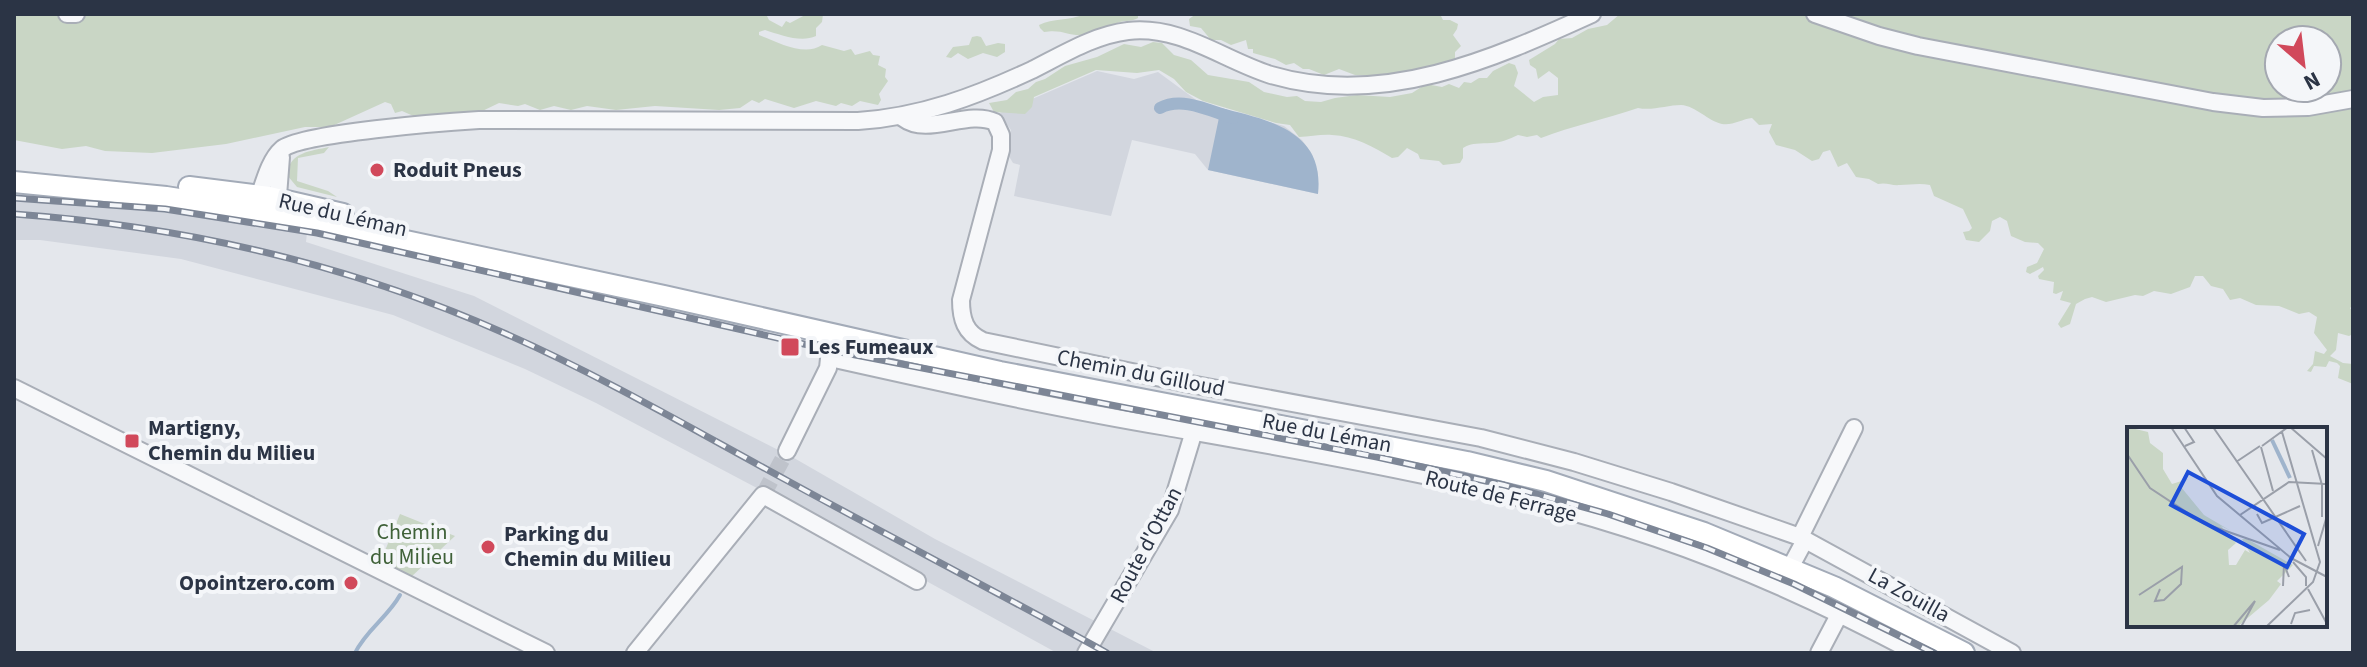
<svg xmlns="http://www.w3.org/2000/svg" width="2367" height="667" font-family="'Source Sans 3',sans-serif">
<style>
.built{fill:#d2d6de}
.green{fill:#c9d6c5;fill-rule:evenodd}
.water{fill:#9fb4cc}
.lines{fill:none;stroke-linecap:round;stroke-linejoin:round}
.stream{stroke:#9fb4cc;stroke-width:4}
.canal{stroke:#9fb4cc;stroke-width:12}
.minor-tunnel{stroke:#bfc3cb;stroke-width:16;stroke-dasharray:16 8;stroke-linecap:butt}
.minor-casing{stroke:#a9aeb7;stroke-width:20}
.major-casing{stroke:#a3abb8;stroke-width:24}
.minor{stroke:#f7f8fa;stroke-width:16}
.major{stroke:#fff;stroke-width:20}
.rail-casing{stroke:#7d8696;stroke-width:7}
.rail{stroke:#f4f6f9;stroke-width:4;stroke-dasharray:12;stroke-linecap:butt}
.poi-dot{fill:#d1495b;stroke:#f4f6f9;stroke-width:3}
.labels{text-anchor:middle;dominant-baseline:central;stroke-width:8;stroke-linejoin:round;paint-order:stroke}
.poi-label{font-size:22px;font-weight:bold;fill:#2b3445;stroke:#f4f6f9;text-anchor:start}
.street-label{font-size:22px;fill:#2b3445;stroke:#f4f6f9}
.park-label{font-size:22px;fill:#3f6138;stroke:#f4f6f9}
.inset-river{fill:none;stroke:#9fb4cc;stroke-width:4}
.inset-road{fill:none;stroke:#9a9fa9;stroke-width:2}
.view{fill:#1d4ed8;fill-opacity:0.15;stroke:#1d4ed8;stroke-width:4}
.inset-edge{fill:none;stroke:#2b3445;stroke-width:4}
</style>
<rect width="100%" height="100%" fill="#e4e7ec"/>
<!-- built -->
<g class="built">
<path d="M1097,71L1134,79L1158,72L1203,105L1284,126L1302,140L1312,154L1318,174V194L1208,170L1195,154L1132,140L1111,216L1014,196L1020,165L1013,163L1007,153L1011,130L1006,123L995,115Z"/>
<path d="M14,191L197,206L308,224L306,242L474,296L794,458L935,539L1157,653H1057L770,495L596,403L525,369L393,315L181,259L40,240H14Z"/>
</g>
<!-- green -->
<g class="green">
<path d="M14,14H766L769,20L782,27L786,21L790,23L807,14H823L822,22L816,28V36C801,43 781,35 765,30L759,32V35C778,42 804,57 822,45L844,51L851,49L855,55L870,51L873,55L880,56L878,65L886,69L885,77L888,81L879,94L881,100L878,105L860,101L852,106L841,103L836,106L816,101L794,108L765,99L759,103L752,100L740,108L719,110L655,106L616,110L587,106L571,110L554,106L540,110L525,104L518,106L499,103L474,115L452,112L418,118L402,111L395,113L391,104L385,102L330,127H305L226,144L152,153L105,151L86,146L62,149L14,140Z"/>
<path d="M1084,14H1138V18C1131,22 1126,20 1120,22C1107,26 1097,35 1083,35C1067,36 1063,29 1044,32L1040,28L1039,25C1053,18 1070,21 1084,14Z"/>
<path d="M1196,14H1440L1443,20H1450L1458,24L1457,29L1453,35L1461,46L1455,52V60L1426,69L1406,71L1390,76L1355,75L1339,69L1324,75L1309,69H1303L1294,63L1286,65L1275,59L1253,53V49H1248L1246,40L1231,45L1221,40H1211L1201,28L1190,26L1189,19Z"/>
<path d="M1620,14H2353V305L2350,308L2353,313V334L2349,336L2338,333L2336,350L2330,356L2343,363L2353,364V384L2338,378L2340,366L2337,363L2329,361L2326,367L2314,366L2311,372L2307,371L2313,364L2315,351L2324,354L2327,350L2314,333L2317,317L2309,312L2299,314L2279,306L2256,305L2240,298L2230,300L2223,289L2211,286L2203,276H2195L2190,287L2171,294L2154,291L2143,296L2135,295L2106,302L2092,297L2085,299L2076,304L2070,324L2061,328L2058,324L2071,303L2060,300L2063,291L2056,294L2053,293L2054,282L2039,279L2038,276L2044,270L2043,267L2030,274L2026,272L2027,267L2037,263L2044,249L2038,243L2025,242L2011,236L2007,221L2000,217L1992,221L1990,231L1979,242L1966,240L1963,232L1969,231L1972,228L1963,209L1934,196L1930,185C1919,183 1910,185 1900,185C1891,186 1887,182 1878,184L1869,179L1856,177L1847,163L1838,167L1830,150L1823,152L1819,159L1812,161L1795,150L1776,145L1769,132L1772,124L1759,125L1752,118C1742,119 1732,126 1722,124C1708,121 1696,106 1681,105C1668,105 1652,111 1638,108C1605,119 1572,126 1541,138L1537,135L1527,137L1518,135C1509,139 1501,143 1491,143C1480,144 1473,142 1463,148V158L1460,163L1443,165L1439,161L1420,159L1418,154L1407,148L1398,157L1392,158C1374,147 1354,136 1332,135C1321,134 1310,137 1299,137L1290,125L1276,123L1203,101L1186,92L1174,79L1159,70L1137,73L1096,70L1034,97L1032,107L1025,114L994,112L989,103L1007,100L1016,92L1028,89L1036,82L1045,79L1065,66L1097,57L1124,44L1141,47L1153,42L1162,43L1174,55L1191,60L1208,75L1249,82L1264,92L1287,97L1297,96L1305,101L1321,102L1335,98L1357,95L1390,97L1412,93L1426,84L1442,87L1449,84L1459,88L1464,82L1471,83L1479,78H1487L1493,71L1509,63L1515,65L1518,73L1514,86L1534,102L1543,97L1558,95V78L1549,71L1538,79L1536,69L1530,65L1529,60L1555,44L1559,39L1572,38L1588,29L1607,25ZM2279,40H2327V88H2279Z"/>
<path d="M977,36L981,37L986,46L998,43L1005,44V52L997,57L983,53L968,59L958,53L951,58L946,57L953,47L969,45L972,37Z"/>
<path d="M329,147L324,153L298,158L297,181L328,191L337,197L297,187L287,175C289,152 311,151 329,147Z"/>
<path d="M400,514L455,536L411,577L380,563Z"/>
</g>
<!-- water -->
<path class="water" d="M1221,108C1268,120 1325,130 1318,194L1208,170Z"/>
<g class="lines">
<!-- stream -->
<path class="stream" d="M355,653C366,630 388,617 400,595"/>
<!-- canal -->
<path class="canal" d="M1160,108C1182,96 1210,111 1233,118"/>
<!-- minor-tunnel -->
<path class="minor-tunnel" d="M763,495L787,451"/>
<!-- minor casing -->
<g class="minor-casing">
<g id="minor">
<path d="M67,14H76"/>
<path d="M1815,14L1879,36L1918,46L2213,102L2263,108L2308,107L2353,99"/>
<path d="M903,118C928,137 967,109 995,122L1001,135V150L961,300C961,319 965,333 983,341L1185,383L1481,438L1574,462L1671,492L1800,537L2012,653"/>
<path d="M256,205C263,188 268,161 282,149C302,133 446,122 479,120L858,121C921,117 976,96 1032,70C1062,55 1094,35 1128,31C1181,25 1223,60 1271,75C1383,108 1493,59 1592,14"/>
<path d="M277,209L281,157"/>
<path d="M830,358C942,383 1054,408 1167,427C1332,456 1498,484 1656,538C1745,568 1833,609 1916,653"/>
<path d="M14,388L546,653"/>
<path d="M787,451L828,368L830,349"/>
<path d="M1800,537L1854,428"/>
<path d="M1790,568L1805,540"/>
<path d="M635,653L763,495L917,581"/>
<path d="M1086,653L1170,510L1194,431"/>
<path d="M1819,653L1839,615"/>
</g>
</g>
<!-- major casing -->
<g class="major-casing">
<g id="major">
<path d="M14,182L166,197L293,217L664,296L1000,372L1467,462L1546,481L1704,533L1834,587L1964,653"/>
<path d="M189,187L269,197L343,214"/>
</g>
</g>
<!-- minor -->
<use href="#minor" class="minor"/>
<!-- major -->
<use href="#major" class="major"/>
<!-- rail casing -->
<g class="rail-casing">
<g id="rail">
<path d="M14,198L165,209L317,233L830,350L1377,457L1504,485L1608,514L1707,548L1794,584L1934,653"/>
<path d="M14,214C183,226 349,264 504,333C602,376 694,430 788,481C894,539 1001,594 1107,653"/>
</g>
</g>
<!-- rail -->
<use href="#rail" class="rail"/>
</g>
<!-- markers -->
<g class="poi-dot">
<circle cx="377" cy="170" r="8"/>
<rect x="780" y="337" width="20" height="20" rx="4"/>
<rect x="124" y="433" width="16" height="16" rx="4"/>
<circle cx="488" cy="547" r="8"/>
<circle cx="351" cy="583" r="8"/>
</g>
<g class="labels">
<!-- poi labels -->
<g class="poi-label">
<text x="393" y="170">Roduit Pneus</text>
<text x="808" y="347">Les Fumeaux</text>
<text x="148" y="428">Martigny,<tspan x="148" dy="25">Chemin du Milieu</tspan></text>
<text x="504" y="534">Parking du<tspan x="504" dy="25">Chemin du Milieu</tspan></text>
<text x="335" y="583" text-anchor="end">Opointzero.com</text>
</g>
<!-- street labels -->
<g class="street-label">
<text transform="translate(343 215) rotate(13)">Rue du Léman</text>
<text transform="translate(1141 373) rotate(11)">Chemin du Gilloud</text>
<text transform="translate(1327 433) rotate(11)">Rue du Léman</text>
<text transform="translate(1501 496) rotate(14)">Route de Ferrage</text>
<text transform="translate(1146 545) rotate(-62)">Route d'Ottan</text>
<text transform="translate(1909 595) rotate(29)">La Zouilla</text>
</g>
<!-- park labels -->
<g class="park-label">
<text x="412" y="532">Chemin<tspan x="412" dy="25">du Milieu</tspan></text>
</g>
</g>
<!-- overview -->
<g transform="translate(2127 427)">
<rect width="200" height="200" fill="#e4e7ec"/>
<path d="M0,0L21,5L23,16L36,26V42L45,57L61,52L49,62L54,60L77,88L104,104L94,99L109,116L101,123L102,138H109L118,123L123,126L115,112H120L166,138L150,154L154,157L142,173L110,200H0Z" fill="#c9d6c5"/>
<path class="inset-river" d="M145,13L163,51"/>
<path class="inset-road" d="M44,0L90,69L164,131M57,0L67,15L58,19M86,0L179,134M163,0L200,32M135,19L161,0M134,20L146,64M185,23L195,58V90M0,27L23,61L76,96L153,123M109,35L133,19M130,87L135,96L173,79M113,88L162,55L200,57M191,119L199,92M162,130L200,150M166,135L179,150V159M156,159L157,137L162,150M181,162L200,197M12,168L55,140L54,157L37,173L28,174L33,162M164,197L168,186L183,183M106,200L128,174L114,200M139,200L186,155L193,135L155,5"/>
<path class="view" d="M61,45L177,107L160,140L44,78Z"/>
<rect width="200" height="200" class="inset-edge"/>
</g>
<!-- border -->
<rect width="2367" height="667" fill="none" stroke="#2b3445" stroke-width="32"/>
<!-- north arrow -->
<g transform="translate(2303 64) rotate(152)"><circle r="38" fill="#f4f6f9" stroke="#a4a8b1" stroke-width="2"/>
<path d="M0-6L14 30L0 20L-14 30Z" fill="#d1495b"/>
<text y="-12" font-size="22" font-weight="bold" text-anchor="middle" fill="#2b3445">N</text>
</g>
</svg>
